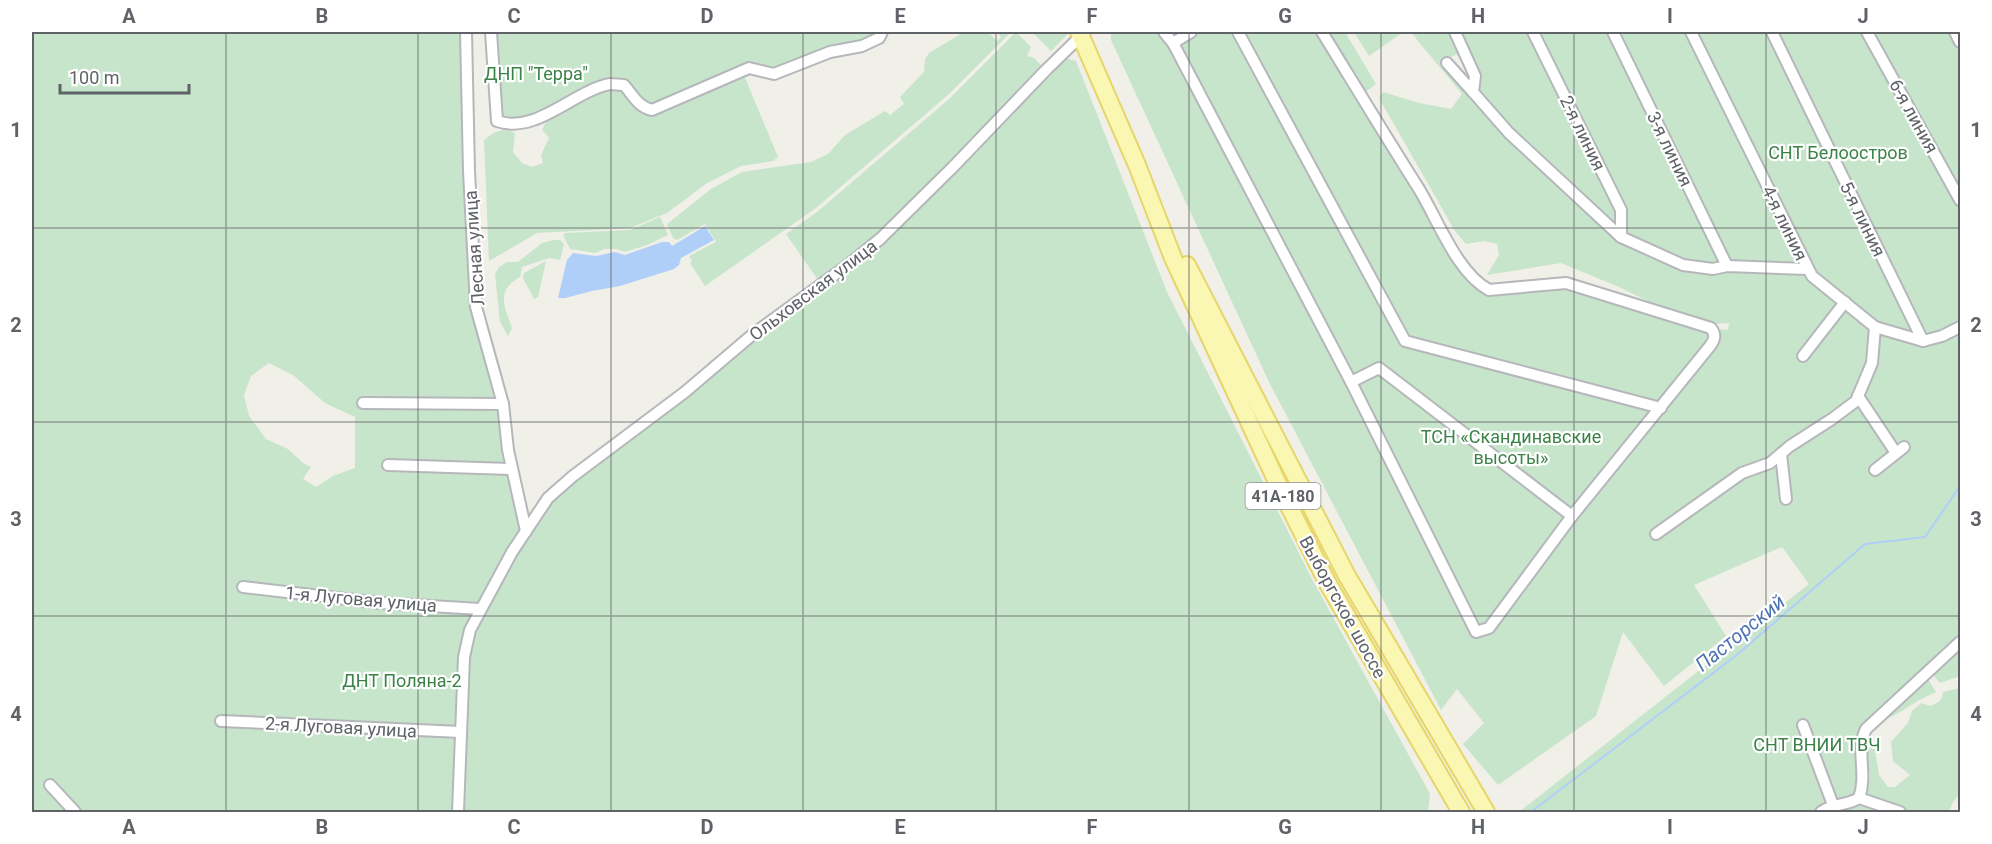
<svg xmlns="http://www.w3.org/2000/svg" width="1992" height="844" font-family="Roboto,sans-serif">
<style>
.green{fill:#c7e5cb;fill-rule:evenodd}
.water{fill:#afcff9}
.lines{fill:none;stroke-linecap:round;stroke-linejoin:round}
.stream{stroke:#afcff9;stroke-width:2}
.street-casing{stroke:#b5b7bb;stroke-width:14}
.primary-casing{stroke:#e8d569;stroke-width:20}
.street{stroke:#fff;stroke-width:10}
.primary{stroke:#faf7b3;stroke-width:16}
.grid{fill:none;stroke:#5f6267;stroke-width:1.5;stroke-opacity:0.55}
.labels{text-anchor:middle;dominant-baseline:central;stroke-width:4.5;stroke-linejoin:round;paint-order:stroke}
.shield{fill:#fff;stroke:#8f9195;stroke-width:1.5}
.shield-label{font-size:16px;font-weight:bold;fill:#5f6267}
.park-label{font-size:18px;fill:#3b8247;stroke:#fff}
.street-label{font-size:18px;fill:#5f6267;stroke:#fff}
.water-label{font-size:20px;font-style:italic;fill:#4e73b4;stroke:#fff}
.neatline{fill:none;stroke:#5f6267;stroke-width:2}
.grid-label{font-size:20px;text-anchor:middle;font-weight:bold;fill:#5f6267}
</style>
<rect width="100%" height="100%" fill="#f0efe8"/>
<!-- green -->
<g class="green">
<path d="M32,32H466L474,277L519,500L534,518L543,504L820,283L786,234L817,212L948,100L1016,32L1031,47L1027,56L1034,58L1046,70L1059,57L1076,61L1167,292L1312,579L1430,794L1428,812H32ZM269,363L293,375L325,403L355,417V468L333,476L316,487L303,479L311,467L303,463L288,449L266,439L249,416L244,395L251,376Z"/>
<path d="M491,32H882L879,38L774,74L743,73L778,157L773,161L741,166L707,183L667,213L630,228L537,233L489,261L484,140C495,131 502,127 515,133L513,152L522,163L532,167L543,163L541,155L549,138L542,130L548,118L497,121Z"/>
<path d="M964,32H988L997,41L1001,37L997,32H1011L949,94L816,208L705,286L690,263L692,261L689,256L716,242L705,224L677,240L673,238L667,224L711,189L742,172L811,162L828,154L845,135L885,111L890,115L904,104L900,97L924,72L925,59L929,53Z"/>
<path d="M1032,32H1067L1068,34L1051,51Z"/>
<path d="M1111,32H1345L1376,84L1362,95L1480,286L1566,283L1711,328L1728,330L1729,323L1714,324L1672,313L1619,287L1561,263L1487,275L1499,255L1497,244L1484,241L1466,244L1455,231L1379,98L1383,92L1419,103L1451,109L1462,94C1445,72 1427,53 1411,32H1960V676L1940,683L1930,671L1866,729L1863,797L1870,777L1866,750L1871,743L1874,744L1879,775L1888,787H1895L1910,775L1893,761L1891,742L1908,723L1912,711L1921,703L1930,706C1938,703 1942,701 1943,692L1960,688V794L1953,802L1949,812H1519L1809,584L1782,547L1694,585L1726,636L1664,686L1623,632L1596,716L1498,785L1463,744L1484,723L1457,689L1441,710L1269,382L1111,40ZM1465,51L1473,93L1444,60Z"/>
<path d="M1354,32H1403L1369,56Z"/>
<path d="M660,217L668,235L647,245L625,252L616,249H605L595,253L570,249L563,235L565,233L630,230Z"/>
<path d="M554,240H560L564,244L560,260L549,258L522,267L520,277C496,290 504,306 512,328L508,336L500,322L495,274L499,267L507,262H518L542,243Z"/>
<path d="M546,261L538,297L534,299L523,278L524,273Z"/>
<path d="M1925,678L1927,681H1929L1936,692C1916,700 1902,713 1882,721Z"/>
</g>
<!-- water -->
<path class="water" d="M705,226L714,240L681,258L679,265L674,269L620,286L592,291L565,298H558L567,260L573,253L596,256L615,252L625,255L662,242H669L672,246Z"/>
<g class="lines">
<!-- stream -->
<path class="stream" d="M1531,812L1738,654L1865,544L1925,537L1960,486"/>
<!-- street casing -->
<g class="street-casing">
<g id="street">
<path d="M466,32L469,171L476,307L503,404L508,450L526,531"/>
<path d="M491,32L497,121C536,135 573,91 610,84C614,84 620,85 624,85C633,95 638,107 652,110L749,68L774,74L830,52L862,46L879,38L882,32"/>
<path d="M1164,32L1173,43L1351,382L1476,632L1489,628L1572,516L1710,346C1715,339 1716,335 1711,328L1566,283L1489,290C1457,273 1438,220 1419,189C1386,137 1354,84 1322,32"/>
<path d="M1238,32L1405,341L1661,408"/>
<path d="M1455,32L1475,76L1473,92L1509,133L1621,237L1683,265L1713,269L1727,266L1808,269"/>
<path d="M1533,32L1621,210V237"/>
<path d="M1613,32L1727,266"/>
<path d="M1691,32L1812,276L1875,327L1923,341L1942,336L1960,327"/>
<path d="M1772,32L1923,341"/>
<path d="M1867,32L1960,200"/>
<path d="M1955,32L1960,42"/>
<path d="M1173,43L1191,32"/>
<path d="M1447,63L1473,92"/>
<path d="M1803,356L1845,302"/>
<path d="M1351,382L1379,368L1572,516"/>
<path d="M1858,396L1896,453"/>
<path d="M363,403L503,404"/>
<path d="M1781,454L1786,499"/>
<path d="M388,465L512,469"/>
<path d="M1875,470L1904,447"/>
<path d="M1656,534L1742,473L1770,463L1790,446L1832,419L1856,401L1872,363L1875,327"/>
<path d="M243,587L381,603L480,609"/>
<path d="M221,721L461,732"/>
<path d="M1803,725L1833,805"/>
<path d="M50,785L75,812"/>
<path d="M1859,798L1900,812"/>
<path d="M458,812L464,657L470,630L512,552L548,498L573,476L685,392L752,335L848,265L880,239L953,167L1046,70L1085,32"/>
<path d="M1821,812C1834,803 1846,806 1859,798C1868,773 1855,750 1866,729L1960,642"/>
</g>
</g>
<!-- primary casing -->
<g class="primary-casing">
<g id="primary">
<path d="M1079,32L1137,165L1173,258L1277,482L1327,582L1461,812"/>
<path d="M1187,265L1346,574L1486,812"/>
</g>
</g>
<!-- street -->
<use href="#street" class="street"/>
<!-- primary -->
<use href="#primary" class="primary"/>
</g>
<!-- grid -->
<path class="grid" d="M226,32V812M418,32V812M611,32V812M803,32V812M996,32V812M1189,32V812M1381,32V812M1574,32V812M1766,32V812M32,228H1960M32,422H1960M32,616H1960"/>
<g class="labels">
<!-- shield labels -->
<rect class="shield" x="1245.5" y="483" width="75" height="26" rx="4.5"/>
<g class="shield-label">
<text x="1283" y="496">41А-180</text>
</g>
<!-- park labels -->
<g class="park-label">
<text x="536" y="73">ДНП "Терра"</text>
<text x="1838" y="152">СНТ Белоостров</text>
<text x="1511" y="436">ТСН «Скандинавские<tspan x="1511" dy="21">высоты»</tspan></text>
<text x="402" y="680">ДНТ Поляна-2</text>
<text x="1817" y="744">СНТ ВНИИ ТВЧ</text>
</g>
<!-- street labels -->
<g class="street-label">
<text transform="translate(1914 116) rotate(61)">6-я линия</text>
<text transform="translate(1583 133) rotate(64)">2-я линия</text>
<text transform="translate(1670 149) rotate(64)">3-я линия</text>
<text transform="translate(1863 219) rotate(64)">5-я линия</text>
<text transform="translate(1785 223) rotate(64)">4-я линия</text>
<text transform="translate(474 248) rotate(-94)">Лесная улица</text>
<text transform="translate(813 290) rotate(-37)">Ольховская улица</text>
<text transform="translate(361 599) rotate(5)">1-я Луговая улица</text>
<text transform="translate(1343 607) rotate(61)">Выборгское шоссе</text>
<text transform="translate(341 727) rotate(3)">2-я Луговая улица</text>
</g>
<!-- water labels -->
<g class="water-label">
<text transform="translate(1740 633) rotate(-39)">Пасторский</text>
</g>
</g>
<!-- border -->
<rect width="1992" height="844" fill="none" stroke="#ffffff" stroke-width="66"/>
<!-- scale -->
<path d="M60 84v9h129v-9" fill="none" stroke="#5f6267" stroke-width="3"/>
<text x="69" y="84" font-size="18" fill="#5f6267" stroke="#ffffff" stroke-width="4.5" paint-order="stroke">100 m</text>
<rect x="33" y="33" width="1926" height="778" class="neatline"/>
<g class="grid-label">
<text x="129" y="23">A</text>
<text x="322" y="23">B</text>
<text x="514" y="23">C</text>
<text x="707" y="23">D</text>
<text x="900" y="23">E</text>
<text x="1092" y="23">F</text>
<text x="1285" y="23">G</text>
<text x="1478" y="23">H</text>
<text x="1670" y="23">I</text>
<text x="1863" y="23">J</text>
<text x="16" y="137">1</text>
<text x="1976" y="137">1</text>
<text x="16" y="332">2</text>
<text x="1976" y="332">2</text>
<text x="16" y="526">3</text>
<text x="1976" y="526">3</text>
<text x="16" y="721">4</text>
<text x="1976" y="721">4</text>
<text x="129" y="834">A</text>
<text x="322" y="834">B</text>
<text x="514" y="834">C</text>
<text x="707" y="834">D</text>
<text x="900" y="834">E</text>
<text x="1092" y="834">F</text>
<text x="1285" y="834">G</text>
<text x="1478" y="834">H</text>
<text x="1670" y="834">I</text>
<text x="1863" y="834">J</text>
</g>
</svg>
